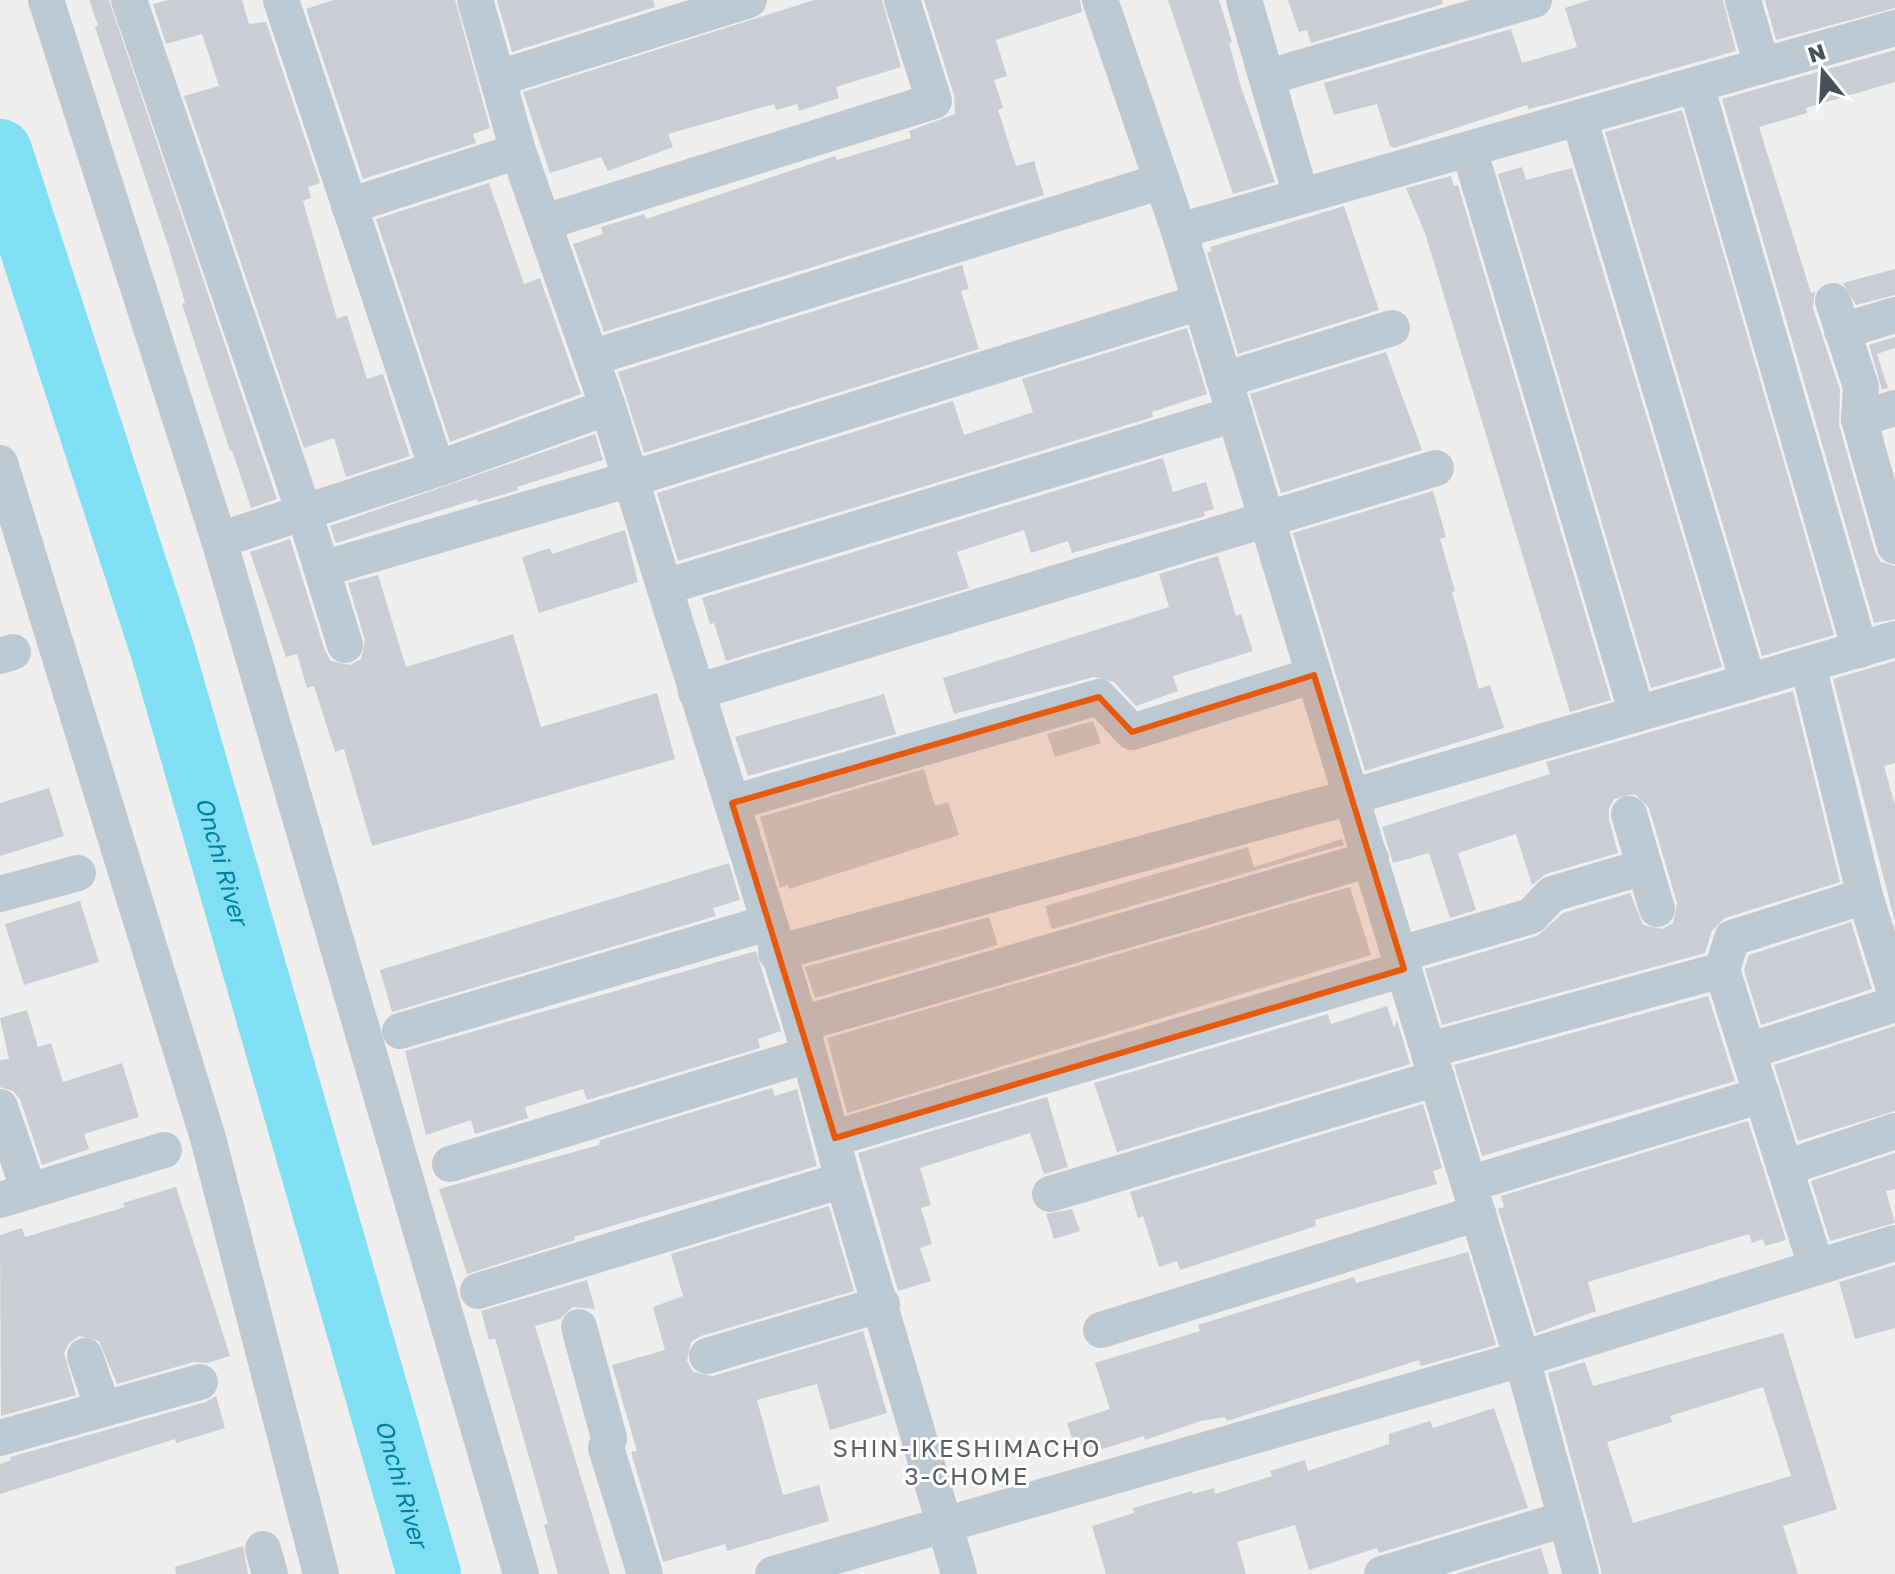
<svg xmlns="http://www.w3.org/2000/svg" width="1895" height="1574" font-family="'Golos Text',sans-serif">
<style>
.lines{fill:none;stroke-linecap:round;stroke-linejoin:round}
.river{stroke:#80dff5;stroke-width:64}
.building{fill:#cacdd4;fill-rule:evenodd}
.street{stroke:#bdc9d2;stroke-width:36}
.marked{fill:#e8590c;fill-opacity:0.2;stroke:#e8590c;stroke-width:6;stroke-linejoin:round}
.labels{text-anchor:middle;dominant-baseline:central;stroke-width:6;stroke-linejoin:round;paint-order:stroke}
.water-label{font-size:24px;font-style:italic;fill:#03809d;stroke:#fff}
.neighbourhood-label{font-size:24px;letter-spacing:2px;fill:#5a5f64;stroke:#fff}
</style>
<rect width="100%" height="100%" fill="#f1eeee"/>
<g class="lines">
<!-- river -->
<path class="river" id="s1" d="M0,151L162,649L429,1574"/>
</g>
<!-- building -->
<g class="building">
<path d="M89,0H109L277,499L251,508L232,450L230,451L182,304L185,303L169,248L95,27L98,25Z"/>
<path d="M168,0H242L249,24L266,22L320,183L308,187L311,198L303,201L337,319L347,315L367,379L383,374L410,456L346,477L334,438L304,448L184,96L219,86L202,34L166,44L153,4Z"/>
<path d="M333,0H455L490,128L473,134L476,143L363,179L306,9Z"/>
<path d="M497,0H653L655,7L512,52Z"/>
<path d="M814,0H882L901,67L836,87L839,98L799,111L797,104L776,110L774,104L668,134L673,147L608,171L601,157L550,173L523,92Z"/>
<path d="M924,0H1080L1082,12L996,40L1007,76L994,80L1003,108L998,110L1016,166L1034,161L1044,195L604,332L573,244L603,234L601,227L644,214L646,219L835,156L837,160L911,138L909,131L955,114L954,95Z"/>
<path d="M1168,0H1219L1232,42L1229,43L1241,87L1275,182L1233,194Z"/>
<path d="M1288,0H1442L1443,4L1311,43L1307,30L1299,32Z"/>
<path d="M1589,0H1723L1736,51L1553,103L1528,109L1527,105L1394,148L1390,146L1377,104L1334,115L1324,83L1511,29L1522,63L1577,47L1565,8Z"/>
<path d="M1765,0H1895V8L1776,40Z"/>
<path d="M1895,50V82L1806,108L1807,113L1759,127L1811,293L1815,292L1813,308L1840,390L1839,425L1875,552L1881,562L1895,566V619L1874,623L1722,99Z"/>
<path d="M1682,110L1834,635L1762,656L1605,132Z"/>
<path d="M1522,167L1526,180L1572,168L1722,667L1651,688L1498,174Z"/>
<path d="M1451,176L1454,186L1458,185L1611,700L1570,712L1425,233L1406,188Z"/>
<path d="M489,183L524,284L540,278L581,394L450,442L376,219Z"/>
<path d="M1344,206L1379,310L1238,354L1207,252L1212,251L1210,247Z"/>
<path d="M962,265L969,289L961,291L979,349L644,453L618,372Z"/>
<path d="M1895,269V295L1856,305L1843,283Z"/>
<path d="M1187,328L1207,394L1152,412L1153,417L678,561L657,493L953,401L964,435L1033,412L1022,379Z"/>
<path d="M1895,337V348L1877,354L1888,388L1882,390L1869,345Z"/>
<path d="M1386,352L1422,450L1281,493L1250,394Z"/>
<path d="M595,434L603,460L517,487L518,490L478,502L477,499L336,543L330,526Z"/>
<path d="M1163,458L1173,492L1206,482L1214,509L1204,512L1205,516L1072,553L1068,541L1031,553L1024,530L957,552L969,588L726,661L714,623L710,624L702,598Z"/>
<path d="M1433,491L1446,537L1440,539L1455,591L1452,592L1479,689L1490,685L1504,728L1365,771L1293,533Z"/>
<path d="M625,530L638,582L539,613L522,557L550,548L552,554Z"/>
<path d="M290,539L325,651L331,661L350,665L361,659L365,640L348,583L378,575L406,667L513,634L541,727L657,693L675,759L372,846L344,749L335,752L314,686L307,688L297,654L286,657L250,552Z"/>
<path d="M1218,556L1236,616L1241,614L1253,651L1173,676L1178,691L1136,706L1114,682L1094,677L954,714L943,678L1169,607L1159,574Z"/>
<path d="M1895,661V763L1884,766L1895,805V922L1833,679Z"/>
<path d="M1793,691L1840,882L1725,918L1712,931L1705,953L1442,1025L1425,969L1537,936L1563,913L1630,893L1643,925L1662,929L1673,923L1677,903L1649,808L1635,794L1614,799L1609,808V819L1618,853L1546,874L1532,885L1516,834L1458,853L1476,910L1450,918L1429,853L1393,863L1382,827L1550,774L1546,762Z"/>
<path d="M884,694L896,734L748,776L735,737Z"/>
<path d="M1093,721L1101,743L1055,757L1047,734Z"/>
<path d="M924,769L935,806L948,802L959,835L789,889L788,885L780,888L760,817Z"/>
<path d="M49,788L64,836L0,856V803Z"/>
<path d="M1342,839L1344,845L1052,929L1045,906L1248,847L1254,867Z"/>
<path d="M729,863L740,900L713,908L716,916L392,1012L380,970Z"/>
<path d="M1350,887L1371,955L847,1113L827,1038Z"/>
<path d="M80,901L99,962L24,985L5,924Z"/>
<path d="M989,917L998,945L815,998L805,967Z"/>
<path d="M1851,922L1872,989L1761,1025L1744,970L1749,955Z"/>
<path d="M756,951L781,1031L758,1039L760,1048L587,1100L583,1089L525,1107L528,1118L475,1134L471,1120L426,1135L405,1051Z"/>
<path d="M1708,996L1735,1081L1482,1156L1454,1065Z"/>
<path d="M1387,1006L1394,1028L1397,1020L1410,1064L1117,1152L1094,1083L1328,1014L1331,1024Z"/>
<path d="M27,1010L38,1047L51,1043L63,1082L122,1063L139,1117L84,1134L89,1149L42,1165L20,1099L13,1091L0,1087V1060L9,1059L0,1018Z"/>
<path d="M1895,1026V1111L1798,1141L1774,1065Z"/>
<path d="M772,1088L775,1096L797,1089L817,1166L574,1237L575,1240L467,1274L439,1189L599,1145L600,1140Z"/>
<path d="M1047,1097L1068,1167L1044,1174L1030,1133L920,1168L931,1205L921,1208L932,1244L920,1248L931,1281L898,1291L858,1153Z"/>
<path d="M1423,1104L1442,1168L1433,1171L1437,1184L1315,1220L1316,1226L1180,1270L1177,1261L1159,1267L1143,1216L1138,1218L1130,1192Z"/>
<path d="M1748,1121L1786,1240L1765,1246L1763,1239L1752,1243L1749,1234L1588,1282L1596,1311L1536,1333L1498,1209L1504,1207L1501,1196Z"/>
<path d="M1895,1153V1189L1886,1191L1895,1223L1830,1241L1811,1181Z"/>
<path d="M176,1187L230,1356L208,1363L194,1362L117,1384L99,1341L79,1336L69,1343L64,1353L76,1395L1,1416L0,1235L22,1228L25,1237L125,1207L123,1203Z"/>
<path d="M829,1206L854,1291L701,1336L691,1342L687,1361L693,1372L713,1376L863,1331L887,1413L830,1430L817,1384L757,1400L783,1495L819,1485L829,1521L727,1551L725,1544L663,1562L631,1452L637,1451L612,1365L665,1350L653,1307L683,1296L671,1254Z"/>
<path d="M1072,1209L1080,1231L1054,1239L1046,1214Z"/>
<path d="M1468,1252L1496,1345L1421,1366L1419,1360L1227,1421L1225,1417L1201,1421L1145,1440L1144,1436L1096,1451L1095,1448L1077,1453L1067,1423L1110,1409L1095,1363L1200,1331L1198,1325L1354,1277L1356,1283Z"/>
<path d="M1895,1265V1328L1855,1339L1839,1282Z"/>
<path d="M587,1280L595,1309L573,1307L560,1319L535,1326L610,1574H558L544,1525L548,1524L495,1338L489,1340L481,1311Z"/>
<path d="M1783,1333L1837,1509L1783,1526L1798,1574H1602L1548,1373L1585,1362L1593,1386ZM1763,1387L1791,1476L1633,1523L1607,1442L1672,1422L1670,1416Z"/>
<path d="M216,1396L225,1428L176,1443L175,1439L0,1494V1464L11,1460L10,1457L206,1402Z"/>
<path d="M1494,1408L1528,1508L1379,1553L1377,1548L1309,1570L1295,1525L1237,1542L1246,1574H1106L1092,1526L1134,1513L1133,1508L1192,1491L1193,1494L1214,1488L1215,1494L1272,1476L1270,1471L1305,1460L1308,1471L1389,1444V1434L1430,1421L1433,1428Z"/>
<path d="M243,1546L248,1574H176L175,1567Z"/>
<path d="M1541,1548L1549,1574H1455Z"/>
</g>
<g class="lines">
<!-- street -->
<g class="street">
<path d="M46,0L219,540L521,1574"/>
<path d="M129,0L304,512L345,645"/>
<path d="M281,0L437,469"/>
<path d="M475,0L518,151L608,407L801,1024L843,1180L959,1574"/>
<path d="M1100,0L1179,231L1522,1359L1581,1574"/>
<path d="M1244,0L1301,196"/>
<path d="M1743,0L1762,66"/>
<path d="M1268,77L1534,0"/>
<path d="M499,78L749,0"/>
<path d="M1696,85L1860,650"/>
<path d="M1579,118L1748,682"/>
<path d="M1469,149L1637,714"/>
<path d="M349,206L518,151"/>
<path d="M545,222L934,101L902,0"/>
<path d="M1179,231L1895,28"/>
<path d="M1833,301L1861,387L1859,419L1895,546"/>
<path d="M1842,331L1895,315"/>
<path d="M591,358L1162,181"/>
<path d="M1224,380L1392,328"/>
<path d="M1859,419L1895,408"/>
<path d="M0,463L208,1138L321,1574"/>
<path d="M219,540L437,469L608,407"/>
<path d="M322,569L631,479L1200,302"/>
<path d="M665,587L1235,414"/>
<path d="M0,656L13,652"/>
<path d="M1808,665L1865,896L1895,992"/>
<path d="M696,692L1436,468"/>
<path d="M732,803L1099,697L1132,732L1314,675"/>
<path d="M1629,814L1657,909"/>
<path d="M0,894L78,873"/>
<path d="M776,953L1351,797L1895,639"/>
<path d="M1400,954L1531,916L1552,894L1644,867"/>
<path d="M1722,970L1732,938L1865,896"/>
<path d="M801,1024L1371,859"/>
<path d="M400,1031L767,923"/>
<path d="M1429,1050L1722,970L1816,1266"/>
<path d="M1749,1051L1895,1004"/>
<path d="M0,1107L29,1191"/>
<path d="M835,1138L1404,969"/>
<path d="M450,1164L808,1055"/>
<path d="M1785,1168L1895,1131"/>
<path d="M1469,1184L1762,1095"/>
<path d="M1050,1194L1437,1078"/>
<path d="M0,1200L164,1150"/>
<path d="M478,1291L843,1180"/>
<path d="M579,1327L609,1438L606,1448L645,1574"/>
<path d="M1101,1330L1478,1213"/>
<path d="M85,1356L103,1409"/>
<path d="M707,1356L882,1304"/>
<path d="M0,1438L200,1382"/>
<path d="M263,1549L270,1574"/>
<path d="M773,1574L1522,1359L1895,1243"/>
<path d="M1382,1574L1565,1519"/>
</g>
</g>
<!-- marked area -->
<path class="marked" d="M1314,675L1404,969L835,1138L732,803L1099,697L1132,732Z"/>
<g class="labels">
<!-- water labels -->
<g class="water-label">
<text stroke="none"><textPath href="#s1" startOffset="744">Onchi River</textPath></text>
<text stroke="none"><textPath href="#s1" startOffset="1392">Onchi River</textPath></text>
</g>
<!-- neighbourhood labels -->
<g class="neighbourhood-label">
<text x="967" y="1447">SHIN-IKESHIMACHO<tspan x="967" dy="28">3-CHOME</tspan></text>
</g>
</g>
<!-- north arrow -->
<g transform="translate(1823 72) rotate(342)" stroke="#ffffff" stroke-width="6" paint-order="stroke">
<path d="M0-6L14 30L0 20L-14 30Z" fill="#45525e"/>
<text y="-12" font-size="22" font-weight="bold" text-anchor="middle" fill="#45525e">N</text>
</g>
</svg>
